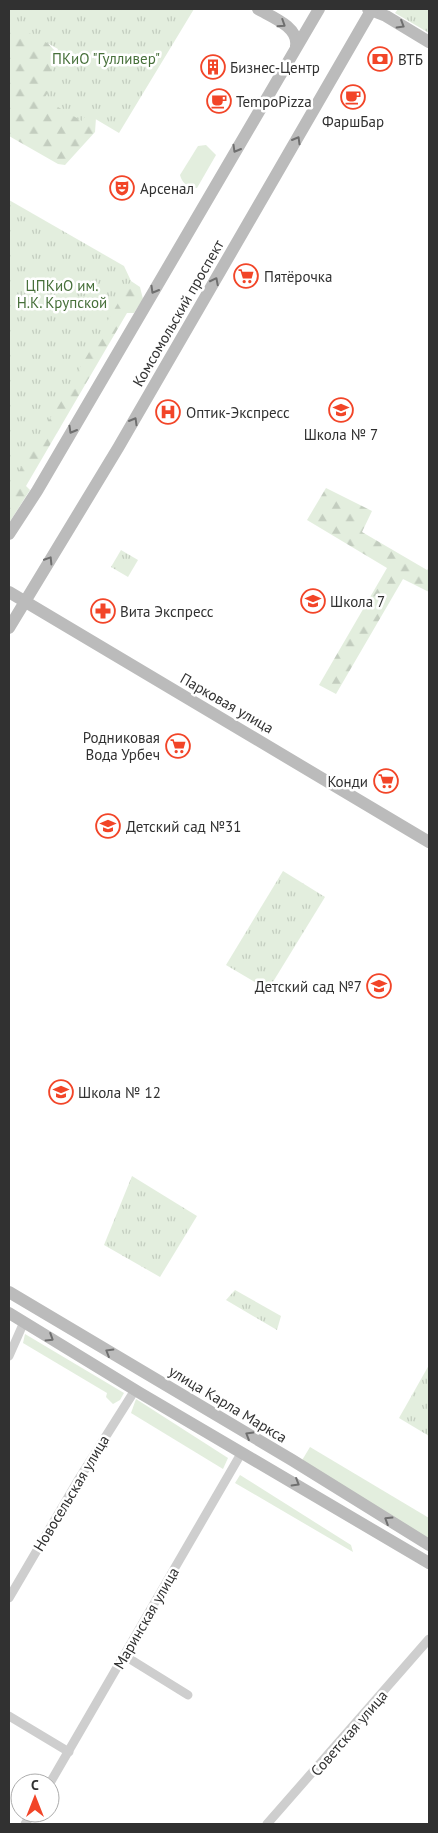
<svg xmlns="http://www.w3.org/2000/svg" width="438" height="1833" font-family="'PT Sans',sans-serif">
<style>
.grass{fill:#e3eede}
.forest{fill:url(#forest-firs)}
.park{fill:url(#park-tufts)}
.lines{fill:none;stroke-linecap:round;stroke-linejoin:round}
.street{stroke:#cecece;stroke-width:9}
.secondary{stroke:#bbb;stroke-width:12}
.oneway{stroke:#6f6f6f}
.labels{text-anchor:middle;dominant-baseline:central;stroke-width:5;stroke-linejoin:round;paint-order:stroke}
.park-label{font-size:15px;fill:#47703a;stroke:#fff}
.poi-label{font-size:15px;fill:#313131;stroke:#fff;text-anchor:start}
.street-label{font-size:15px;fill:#313131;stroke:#fff}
</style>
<defs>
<pattern id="forest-firs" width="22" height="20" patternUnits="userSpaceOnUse" patternTransform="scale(1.25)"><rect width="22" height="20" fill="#e3eede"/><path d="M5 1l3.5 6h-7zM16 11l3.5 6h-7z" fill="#c3cdbf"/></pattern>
<pattern id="park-tufts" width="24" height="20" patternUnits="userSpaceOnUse" patternTransform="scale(1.25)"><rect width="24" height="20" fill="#e3eede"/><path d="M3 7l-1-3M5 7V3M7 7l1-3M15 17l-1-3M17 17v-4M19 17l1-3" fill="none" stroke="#c3cdbf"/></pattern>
</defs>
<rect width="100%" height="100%" fill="#fff"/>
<!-- grass -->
<g class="grass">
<path d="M206,145L216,155L197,188C189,189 182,183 180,175L198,146Z"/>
<path d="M25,1334L124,1393L120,1400L113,1404L106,1397L107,1393L23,1343Z"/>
<path d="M136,1399L228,1458L223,1469L131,1413Z"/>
<path d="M310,1447L429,1518V1539L301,1462Z"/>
<path d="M240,1475L351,1545L353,1552L235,1483Z"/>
</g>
<!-- forest -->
<g class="forest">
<path d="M9,18L42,37L55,51L59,67L96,118L95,132L65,165L58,164L9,136Z"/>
<path d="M131,281L140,287L143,299L134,313H127L26,486L30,490L9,523V479L104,293Z"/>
<path d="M326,488L372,511L362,532L427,570L429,568V592L403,579L336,694L319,685L387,568L307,520Z"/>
</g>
<!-- park -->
<g class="park">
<path d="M9,9H194L119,133L87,114L82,121L44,99L48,92L45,90L58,49L9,22Z"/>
<path d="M398,9H429V33L395,13Z"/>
<path d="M9,200L124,266L131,281L9,488Z"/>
<path d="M121,550L138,560L128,577L111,567Z"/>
<path d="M283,871L325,897L268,990L226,965Z"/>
<path d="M132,1176L197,1216L160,1277L104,1245Z"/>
<path d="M235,1290L281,1316L277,1330L226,1300Z"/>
<path d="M429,1365V1436L399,1418Z"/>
</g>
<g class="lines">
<!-- street -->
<g class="street">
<path d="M9,1356L24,1322"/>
<path d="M9,1598L77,1482L135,1390"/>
<path d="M125,1656L188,1695"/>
<path d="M9,1716L69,1752"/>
<path d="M50,1783L242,1452"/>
<path d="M25,1824L32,1813"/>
<path d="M267,1824L429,1639"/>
</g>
<!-- secondary -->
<g class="secondary">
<path d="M258,9C272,17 299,27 296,46"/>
<path d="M368,9L386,16L429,42"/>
<path d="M9,534L37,491L319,9"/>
<path d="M9,592L429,842"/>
<path d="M9,628L118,448L372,9"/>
<path d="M9,1292L292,1460L429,1545"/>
<path d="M9,1313L140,1393L429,1563"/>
</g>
</g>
<!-- one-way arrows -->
<defs><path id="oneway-chevron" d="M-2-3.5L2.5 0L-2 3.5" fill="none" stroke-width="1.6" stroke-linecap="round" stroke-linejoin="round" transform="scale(1.25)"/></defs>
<g class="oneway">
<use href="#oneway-chevron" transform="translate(282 24) rotate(33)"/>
<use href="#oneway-chevron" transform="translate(401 25) rotate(31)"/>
<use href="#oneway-chevron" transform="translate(297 140) rotate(-60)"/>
<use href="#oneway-chevron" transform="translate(236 149) rotate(120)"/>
<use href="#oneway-chevron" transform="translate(215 281) rotate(-63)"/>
<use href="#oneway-chevron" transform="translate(154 290) rotate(120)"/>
<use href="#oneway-chevron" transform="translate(134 421) rotate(-60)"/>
<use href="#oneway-chevron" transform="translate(72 430) rotate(120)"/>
<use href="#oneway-chevron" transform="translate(49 560) rotate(-58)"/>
<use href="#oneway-chevron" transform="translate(50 1338) rotate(32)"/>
<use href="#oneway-chevron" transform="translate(109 1352) rotate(-149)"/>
<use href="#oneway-chevron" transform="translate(249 1435) rotate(-149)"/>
<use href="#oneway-chevron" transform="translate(296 1483) rotate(31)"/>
<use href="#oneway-chevron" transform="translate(388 1520) rotate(-148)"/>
</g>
<!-- icons -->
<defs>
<g id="bank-ring" transform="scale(1.25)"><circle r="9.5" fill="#fff" stroke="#f24528" stroke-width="1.5"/><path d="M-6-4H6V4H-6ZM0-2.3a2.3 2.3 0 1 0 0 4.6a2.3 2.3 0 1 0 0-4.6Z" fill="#f24528"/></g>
<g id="building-ring" transform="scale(1.25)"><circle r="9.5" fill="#fff" stroke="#f24528" stroke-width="1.5"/><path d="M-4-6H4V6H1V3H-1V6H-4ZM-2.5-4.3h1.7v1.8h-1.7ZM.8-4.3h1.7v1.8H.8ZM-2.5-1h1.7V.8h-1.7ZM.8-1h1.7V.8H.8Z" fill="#f24528"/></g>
<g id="cafe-ring" transform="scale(1.25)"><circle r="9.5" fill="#fff" stroke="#f24528" stroke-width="1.5"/><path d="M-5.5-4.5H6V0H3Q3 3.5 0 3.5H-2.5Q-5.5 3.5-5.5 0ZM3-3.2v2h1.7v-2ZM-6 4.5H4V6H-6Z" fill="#f24528"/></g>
<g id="theatre-ring" transform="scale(1.25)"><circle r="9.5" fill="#fff" stroke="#f24528" stroke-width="1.5"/><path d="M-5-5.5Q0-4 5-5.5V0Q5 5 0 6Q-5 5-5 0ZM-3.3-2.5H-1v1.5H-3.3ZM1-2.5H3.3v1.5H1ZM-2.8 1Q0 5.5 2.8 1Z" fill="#f24528"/></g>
<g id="supermarket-ring" transform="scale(1.25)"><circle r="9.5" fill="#fff" stroke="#f24528" stroke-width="1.5"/><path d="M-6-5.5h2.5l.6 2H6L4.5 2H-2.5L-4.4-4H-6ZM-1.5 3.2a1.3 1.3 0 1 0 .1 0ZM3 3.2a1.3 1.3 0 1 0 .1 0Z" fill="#f24528"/></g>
<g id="school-ring" transform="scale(1.25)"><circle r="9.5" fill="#fff" stroke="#f24528" stroke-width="1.5"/><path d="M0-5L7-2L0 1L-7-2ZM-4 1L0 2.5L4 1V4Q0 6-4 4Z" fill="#f24528"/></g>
<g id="hospital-ring" transform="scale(1.25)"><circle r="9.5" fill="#fff" stroke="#f24528" stroke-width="1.5"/><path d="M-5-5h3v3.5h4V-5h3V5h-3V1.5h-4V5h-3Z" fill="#f24528"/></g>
<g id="pharmacy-ring" transform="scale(1.25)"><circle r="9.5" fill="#fff" stroke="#f24528" stroke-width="1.5"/><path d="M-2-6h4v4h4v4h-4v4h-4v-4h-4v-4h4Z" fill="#f24528"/></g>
</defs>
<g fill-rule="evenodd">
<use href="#bank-ring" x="380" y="59"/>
<use href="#building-ring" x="213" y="67"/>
<use href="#cafe-ring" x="353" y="97"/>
<use href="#cafe-ring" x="219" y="101"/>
<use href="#theatre-ring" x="122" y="188"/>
<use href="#supermarket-ring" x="246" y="276"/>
<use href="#school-ring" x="341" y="410"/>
<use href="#hospital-ring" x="168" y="412"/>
<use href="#school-ring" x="313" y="601"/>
<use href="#pharmacy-ring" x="103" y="611"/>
<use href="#supermarket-ring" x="178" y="746"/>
<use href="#supermarket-ring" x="386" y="781"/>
<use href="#school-ring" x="108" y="826"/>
<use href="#school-ring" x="379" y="986"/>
<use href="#school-ring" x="61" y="1092"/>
</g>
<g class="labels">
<!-- park labels -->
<g class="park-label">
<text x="106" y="58">ПКиО "Гулливер"</text>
<text x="62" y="285">ЦПКиО им.<tspan x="62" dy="17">Н.К. Крупской</tspan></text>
</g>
<!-- poi labels -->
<g class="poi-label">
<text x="398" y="59">ВТБ</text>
<text x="230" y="67">Бизнес-Центр</text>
<text x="236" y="101">TempoPizza</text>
<text x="353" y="121" text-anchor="middle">ФаршБар</text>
<text x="140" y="188">Арсенал</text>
<text x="264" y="276">Пятёрочка</text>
<text x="186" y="412">Оптик-Экспресс</text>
<text x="341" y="434" text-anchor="middle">Школа № 7</text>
<text x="330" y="601">Школа 7</text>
<text x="120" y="611">Вита Экспресс</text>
<text x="160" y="737" text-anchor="end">Родниковая<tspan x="160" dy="17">Вода Урбеч</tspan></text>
<text x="368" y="781" text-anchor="end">Конди</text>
<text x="126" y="826">Детский сад №31</text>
<text x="362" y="986" text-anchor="end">Детский сад №7</text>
<text x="78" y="1092">Школа № 12</text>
</g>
<!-- street labels -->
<g class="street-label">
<text transform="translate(178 313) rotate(-60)">Комсомольский проспект</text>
<text transform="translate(227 703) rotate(30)">Парковая улица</text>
<text transform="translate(228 1404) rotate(31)">улица Карла Маркса</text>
<text transform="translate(71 1493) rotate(-59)">Новосельская улица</text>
<text transform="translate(146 1618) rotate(-60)">Маринская улица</text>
<text transform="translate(349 1733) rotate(-49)">Советская улица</text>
</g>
</g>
<!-- border -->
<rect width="438" height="1833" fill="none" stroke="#313131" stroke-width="20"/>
<!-- north arrow -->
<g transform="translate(35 1798)"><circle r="24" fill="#ffffff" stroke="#adadad"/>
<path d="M0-4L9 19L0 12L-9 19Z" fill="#f24528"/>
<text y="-8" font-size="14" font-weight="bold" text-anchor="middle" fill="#313131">С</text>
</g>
</svg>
